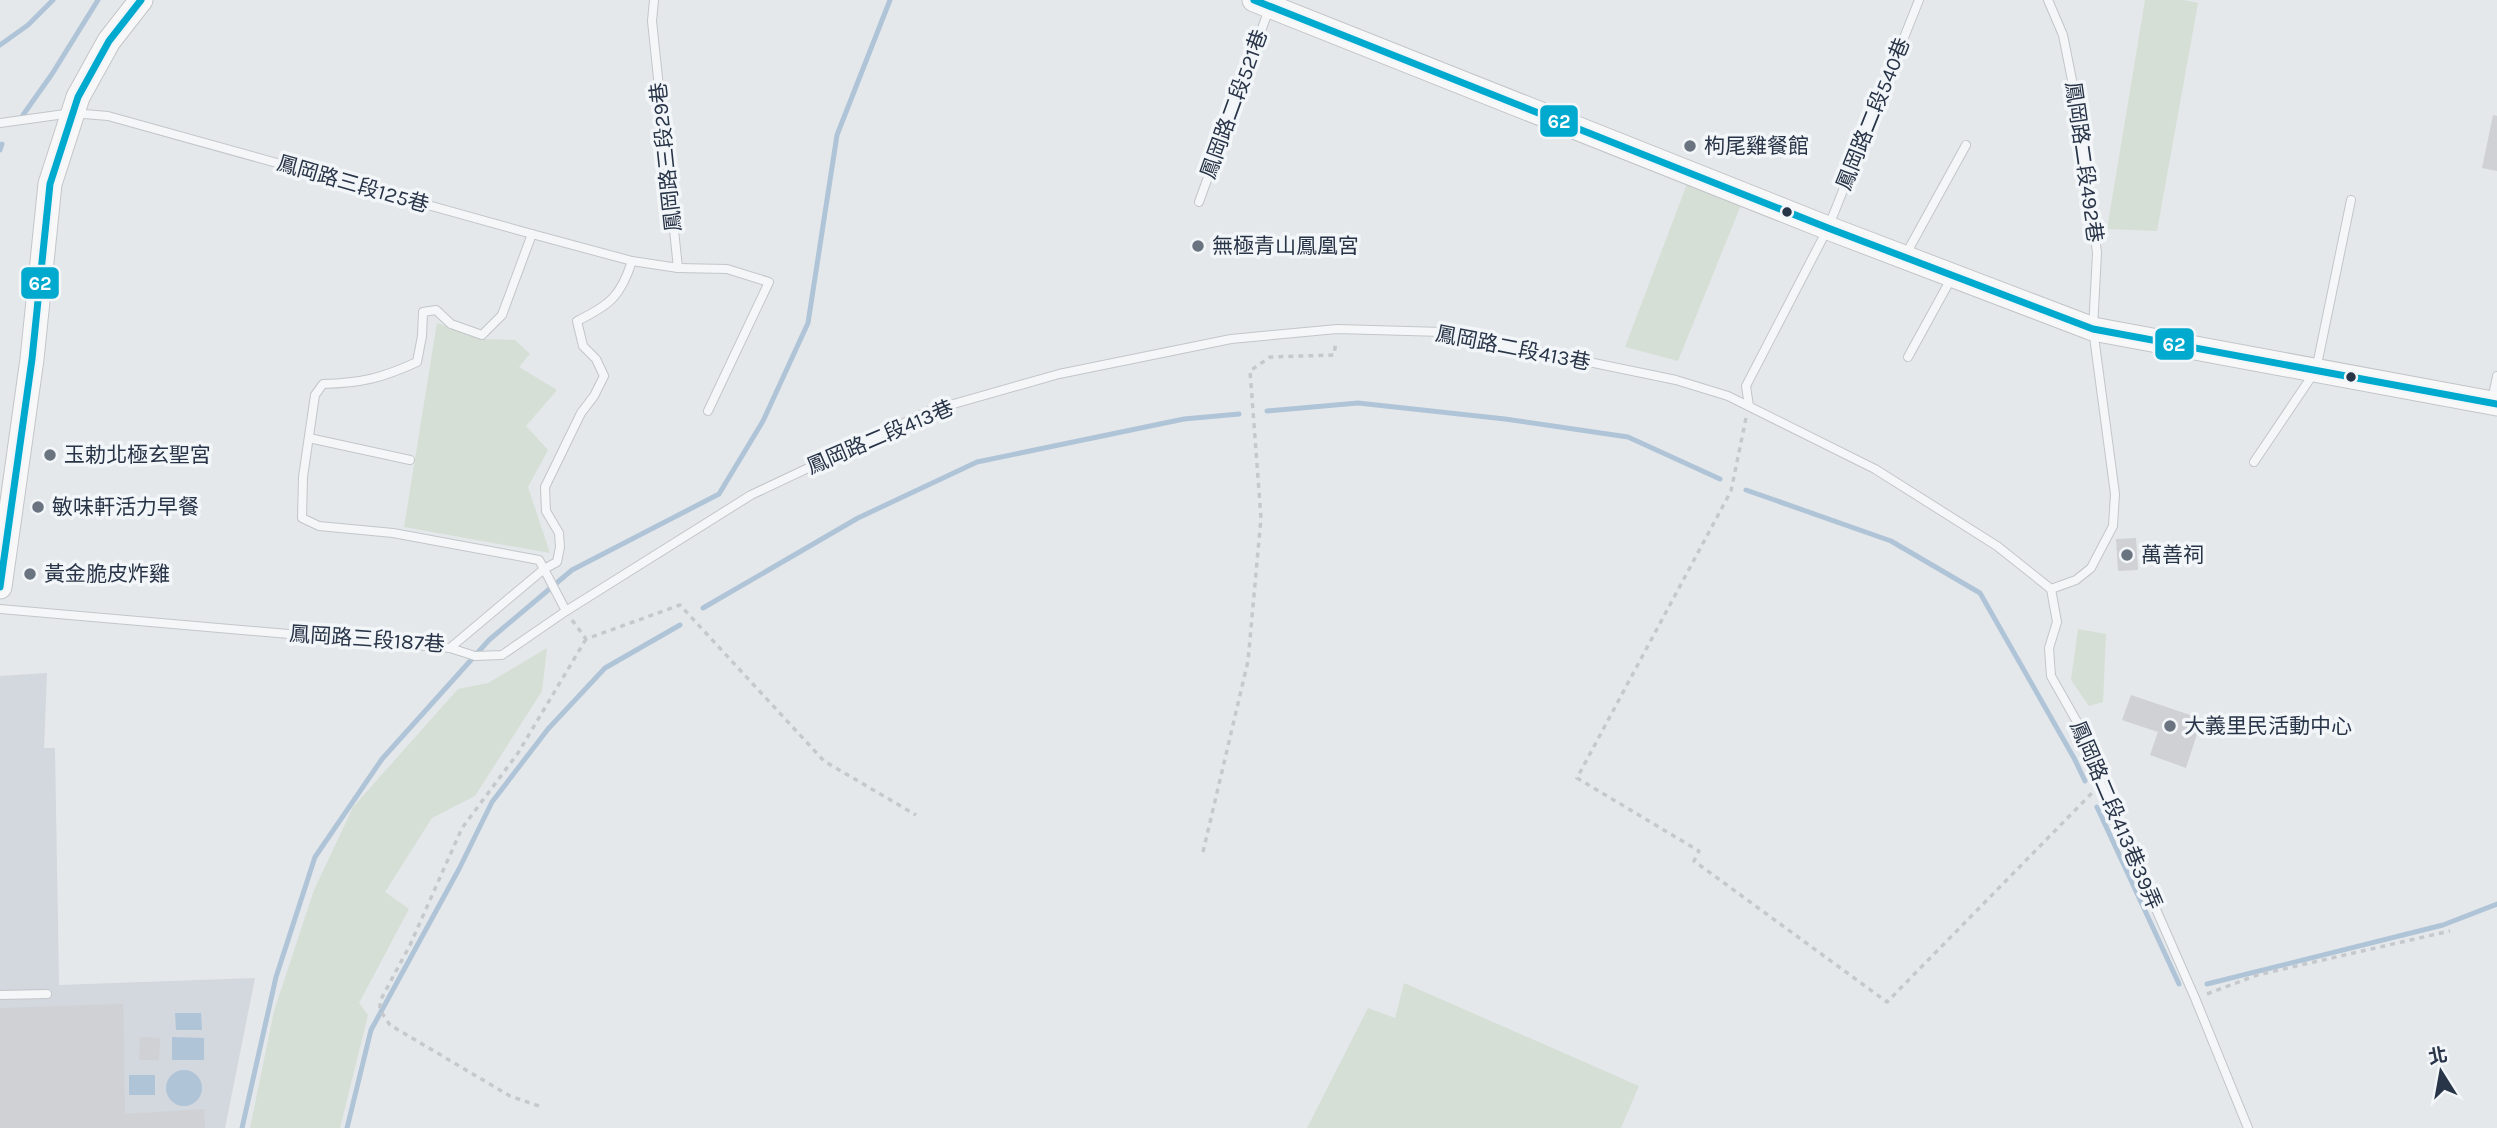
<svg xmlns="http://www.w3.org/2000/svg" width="2497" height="1128" font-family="Karla,'Noto Sans TC',sans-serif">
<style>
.built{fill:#d3d7de}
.green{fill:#d5dfd5}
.water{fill:#b0c4d8}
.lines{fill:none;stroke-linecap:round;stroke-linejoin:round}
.stream{stroke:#b0c4d8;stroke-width:5}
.building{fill:#cfd1d4}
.lane-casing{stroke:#c3c6c9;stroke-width:10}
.secondary-casing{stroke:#c3c6c9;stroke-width:25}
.path{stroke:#c5c9cd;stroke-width:3.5;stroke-dasharray:5 5;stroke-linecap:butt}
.lane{stroke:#f4f6f7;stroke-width:8}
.secondary{stroke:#f8f8f9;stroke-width:23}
.bus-1-casing{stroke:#f3f6f9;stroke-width:12}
.bus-1{stroke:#00a9ce;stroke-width:7}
.poi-dot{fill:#6a7380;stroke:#f3f6f9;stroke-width:2.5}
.bus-dot{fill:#283447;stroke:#f3f6f9;stroke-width:2.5}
.labels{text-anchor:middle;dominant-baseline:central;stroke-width:7;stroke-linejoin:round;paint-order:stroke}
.street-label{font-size:21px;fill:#283447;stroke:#f3f6f9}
.poi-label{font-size:21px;fill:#283447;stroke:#f3f6f9;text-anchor:start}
.line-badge{stroke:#f3f6f9;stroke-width:2.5}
.badge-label{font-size:19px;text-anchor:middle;font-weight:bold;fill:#fff}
</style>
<rect width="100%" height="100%" fill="#e5e8eb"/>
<!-- built -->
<path class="built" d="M47,673L44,748H55L59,985L255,978L225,1128H0V676Z"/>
<!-- green -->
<g class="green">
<path d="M2145,0H2184L2198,3L2157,231L2107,229Z"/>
<path d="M1687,184L1741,205L1678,361L1625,347Z"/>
<path d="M437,323L484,339L515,340L530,354L519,367L557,390L526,426L548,450L528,487L550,553L404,527Z"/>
<path d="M2078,629L2106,634L2103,702L2089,706L2071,680Z"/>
<path d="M547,648L542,691L475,796L432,818L385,892L409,909L359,1003L368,1015L340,1128H250L274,1011L314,890L353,807L458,689L488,683Z"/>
<path d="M1404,983L1639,1086L1621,1128H1307L1368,1008L1395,1018Z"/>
</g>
<!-- water -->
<g class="water">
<path d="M175,1013H201L202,1030H176Z"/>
<path d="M172,1037L204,1038V1060H172Z"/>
<circle cx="184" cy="1088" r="18"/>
<rect x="129" y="1075" width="26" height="20"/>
</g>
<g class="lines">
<!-- stream -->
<g class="stream">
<path d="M0,45L28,25L53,0"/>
<path d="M23,115L52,74L98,0"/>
<path d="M0,150L2,144"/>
<path d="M1267,411L1358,403L1505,419L1628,437L1720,479"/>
<path d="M1746,490L1891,541L1980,593L2074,758L2085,781"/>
<path d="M703,608L858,518L977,462L1184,419L1239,414"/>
<path d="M2097,807L2179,984"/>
<path d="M2207,984L2443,925L2497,904"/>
<path d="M242,1128L276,977L315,857L382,759L489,640L572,570L719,494L763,421L808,323L837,135L890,0"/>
<path d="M347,1128L371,1030L459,869L492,802L548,729L605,668L680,625"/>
</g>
</g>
<!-- building -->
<g class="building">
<path d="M2493,115L2497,116V171L2482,168Z"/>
<path d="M2136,538L2138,570L2118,571L2116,539Z"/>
<path d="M2131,695L2202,719L2186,768L2150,755L2158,732L2122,720Z"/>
<path d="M123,1004L125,1114L204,1109L205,1128H0V1008Z"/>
<path d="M140,1037L160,1038L159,1060H139Z"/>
</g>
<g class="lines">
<!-- lane casing -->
<g class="lane-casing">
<g id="lane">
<path d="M2048,0L2063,35L2081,125L2097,253L2093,329L2115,494L2113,526L2091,568L2076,580L2051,589"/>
<path d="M0,123L72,113L108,116L532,234L632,261L678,268L652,21L654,0"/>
<path d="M1199,202L1269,9"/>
<path d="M1906,254L1966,145"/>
<path d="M678,268L727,269L769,282L708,411"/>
<path d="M1908,357L1952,277"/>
<path d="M2492,400L2497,376"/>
<path d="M1749,406L1746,386L1828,228L1919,0"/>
<path d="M309,438L410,460"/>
<path d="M2254,462L2316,370L2351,200"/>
<path d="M2051,589L2057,622L2049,648L2051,676L2085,736L2101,784L2195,998L2248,1128"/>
<path d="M0,609L450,648L475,656L502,655L566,611L751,495L929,411L1059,374L1231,339L1337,329L1443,332L1676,380L1728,396L1875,469L1997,546L2051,589"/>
<path d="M566,611L544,569L557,562L560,547L559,533L546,511L545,487L581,413L594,396L604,376L596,359L583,346L577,321C610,305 621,296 632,261"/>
<path d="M450,648L544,569L539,560L393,533L319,526L302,518L303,477L315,395L323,384C362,383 382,378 417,362L422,336L423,312L436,310L451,324L482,335L502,315L532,234"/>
<path d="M0,995L47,994"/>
</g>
</g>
<!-- secondary casing -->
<g class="secondary-casing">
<g id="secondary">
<path d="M1254,0L1828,228L2093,329L2497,404"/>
<path d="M0,587L32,359L50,184L78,97L109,41L141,0"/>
</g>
</g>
<!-- path -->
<g class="path">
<path d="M1746,418L1731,491L1577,778L1699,851L1694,861L1887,1002L2092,793"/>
<path d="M572,620L586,639L680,605L824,761L916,815"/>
<path d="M1203,852L1248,661L1261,518L1250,371L1270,357L1334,355L1336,341"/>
<path d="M2207,994L2257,975L2450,931"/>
<path d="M539,1106L510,1096L390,1025L380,1010V1001L410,945L462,828L518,753L586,639"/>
</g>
<!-- lane -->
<use href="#lane" class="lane"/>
<!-- secondary -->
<use href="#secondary" class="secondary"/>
<!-- bus-1 casing -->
<g class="bus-1-casing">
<g id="bus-1">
<path d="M1254,0L1828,228L2093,329L2497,404"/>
<path d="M0,587L32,359L50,184L78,97L109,41L141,0"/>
</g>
</g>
<!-- bus-1 -->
<use href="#bus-1" class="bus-1"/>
</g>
<!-- markers -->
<g class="poi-dot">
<circle cx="1690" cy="146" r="7"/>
<circle cx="1198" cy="246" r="7"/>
<circle cx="50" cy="455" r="7"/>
<circle cx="38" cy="507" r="7"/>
<circle cx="2127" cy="555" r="7"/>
<circle cx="30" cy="574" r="7"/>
<circle cx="2170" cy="726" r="7"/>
</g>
<g class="bus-dot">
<circle cx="1787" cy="212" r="6"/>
<circle cx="2351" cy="377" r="6"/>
</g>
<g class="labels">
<!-- street labels -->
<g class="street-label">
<text transform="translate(1234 104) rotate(-70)">鳳岡路二段521巷</text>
<text transform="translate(1873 114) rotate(-68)">鳳岡路二段540巷</text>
<text transform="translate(666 157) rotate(-96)">鳳岡路三段29巷</text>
<text transform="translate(2084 162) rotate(82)">鳳岡路二段492巷</text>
<text transform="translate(353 184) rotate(16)">鳳岡路三段125巷</text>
<text transform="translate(1513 348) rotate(11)">鳳岡路二段413巷</text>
<text transform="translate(880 437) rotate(-23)">鳳岡路二段413巷</text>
<text transform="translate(367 639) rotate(4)">鳳岡路三段187巷</text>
<text transform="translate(2116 815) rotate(67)">鳳岡路二段413巷39弄</text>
</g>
<!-- poi labels -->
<g class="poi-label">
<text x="1704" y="146">枸尾雞餐館</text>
<text x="1212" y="246">無極青山鳳凰宮</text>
<text x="64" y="455">玉勅北極玄聖宮</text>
<text x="52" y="507">敏味軒活力早餐</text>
<text x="2141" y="555">萬善祠</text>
<text x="44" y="574">黃金脆皮炸雞</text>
<text x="2184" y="726">大義里民活動中心</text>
</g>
</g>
<g class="line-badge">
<rect x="1539" y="104" width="40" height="34" rx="7" fill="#00a9ce"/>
<rect x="20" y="266" width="40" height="34" rx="7" fill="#00a9ce"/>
<rect x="2154" y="327" width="41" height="34" rx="7" fill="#00a9ce"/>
</g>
<g class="badge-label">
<text x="1559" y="128">62</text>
<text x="40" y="290">62</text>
<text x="2174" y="351">62</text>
</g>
<!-- north arrow -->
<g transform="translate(2441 1072) rotate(349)" stroke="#f3f6f9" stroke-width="5" paint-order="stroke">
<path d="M0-5L12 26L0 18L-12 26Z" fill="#283447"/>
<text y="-10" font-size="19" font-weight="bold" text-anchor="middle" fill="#283447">北</text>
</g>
</svg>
